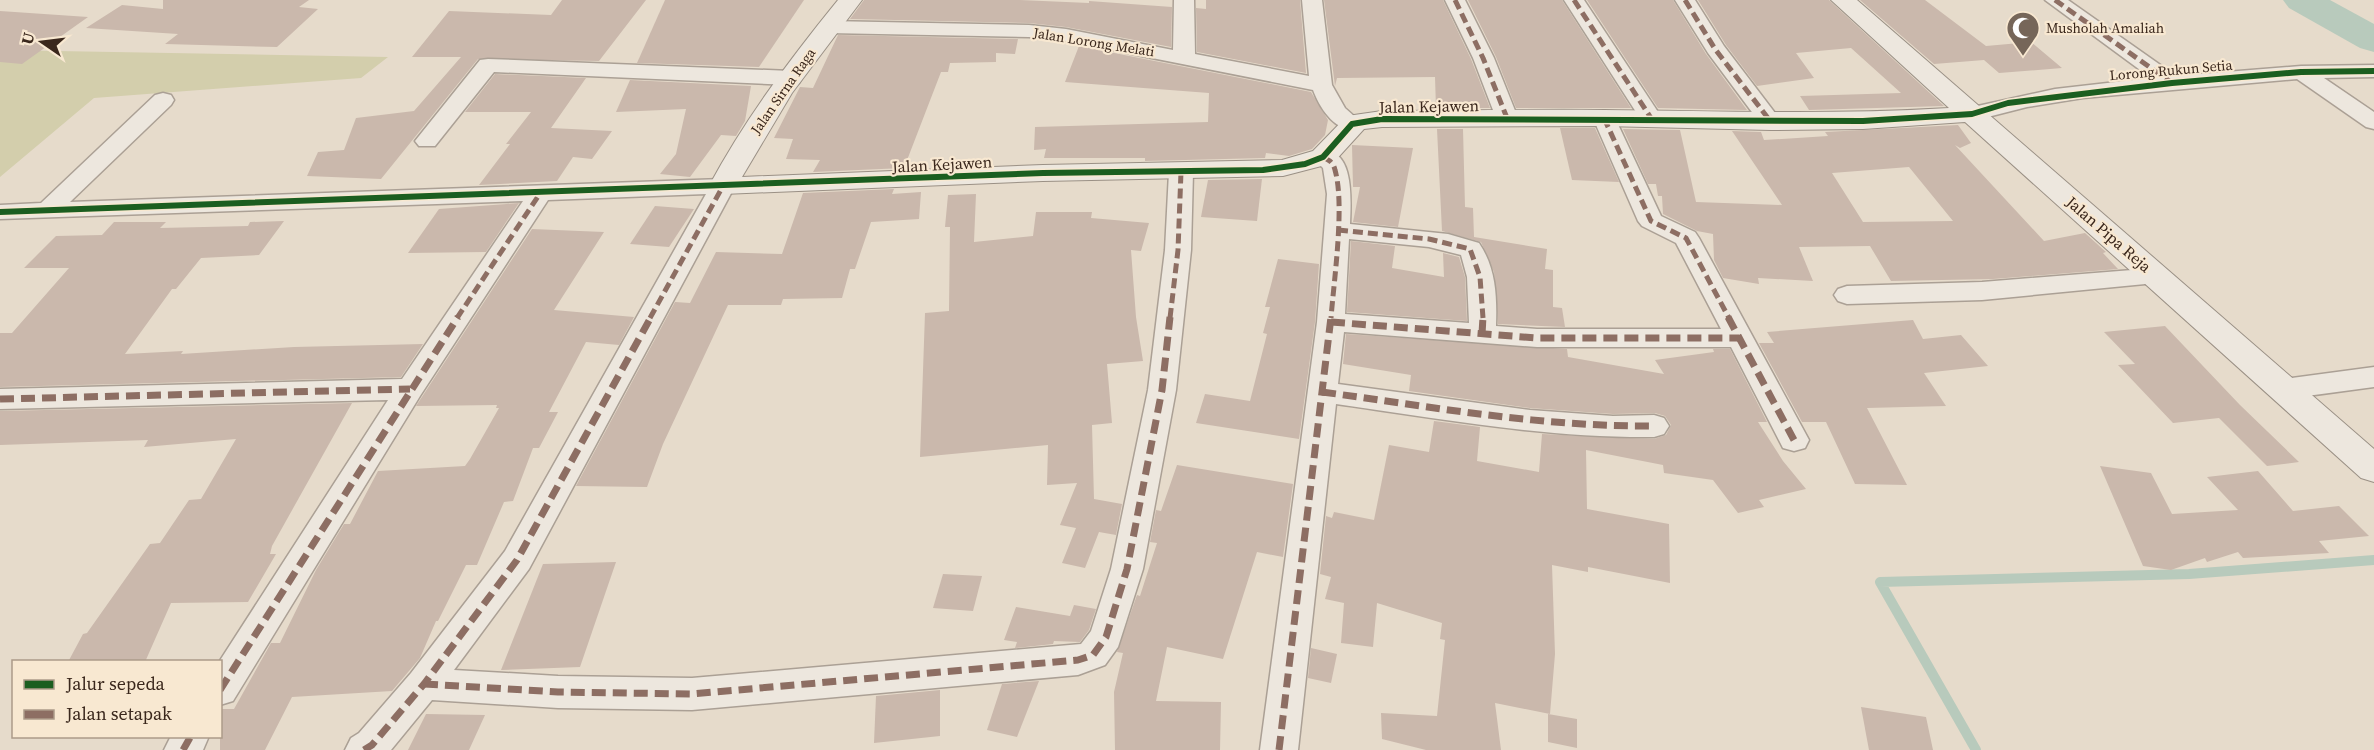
<svg xmlns="http://www.w3.org/2000/svg" width="2374" height="750" font-family="'Source Serif 4',serif">
<style>
.cemetery{fill:#d3ceac}
.lines{fill:none;stroke-linecap:round;stroke-linejoin:round}
.stream{stroke:#b8cabc;stroke-width:10}
.river{fill:#b8cabc;fill-rule:evenodd}
.building{fill:#cab8ac;fill-rule:evenodd}
.street-casing{stroke:#aba095;stroke-width:3}
.secondary-casing{stroke:#9a9085;stroke-width:2}
.street{fill:#ede7de;fill-rule:evenodd}
.secondary{fill:#ede7de;fill-rule:evenodd}
.quiet-far1{stroke:#8d6e63;stroke-width:5;stroke-dasharray:10 5;stroke-linecap:butt}
.quiet{stroke:#8d6e63;stroke-width:7;stroke-dasharray:14 7;stroke-linecap:butt}
.cycleway-casing{stroke:#f8e8d1;stroke-width:9}
.cycleway{stroke:#1b5e20;stroke-width:6}
.labels{text-anchor:middle;dominant-baseline:central;stroke-width:4.5;stroke-linejoin:round;paint-order:stroke}
.far-poi-label{font-size:14px;fill:#3a271c;stroke:#f8e8d1;text-anchor:start}
.far-street-label{font-size:14px;fill:#3a271c;stroke:#f8e8d1}
.street-label{font-size:16px;fill:#3a271c;stroke:#f8e8d1}
</style>
<rect width="100%" height="100%" fill="#e6dbcb"/>
<!-- cemetery -->
<path class="cemetery" d="M0,50L388,57L361,78L94,98L0,177Z"/>
<g class="lines">
<!-- stream -->
<path class="stream" d="M1976,750L1880,582L2189,574L2374,560"/>
<!-- river -->
<path class="river" d="M2283,0H2330L2374,24V52L2360,48L2289,8Z"/>
</g>
<!-- building -->
<g class="building">
<path d="M163,0H309L299,7L318,9L277,47L165,44L178,34L86,28L122,5L163,9Z"/>
<path d="M562,0H646L599,61L478,59L381,179L307,176L318,152L344,150L356,118L414,111L461,57H412L449,11L551,15Z"/>
<path d="M665,0H804L759,67L637,63Z"/>
<path d="M864,0H1020L1089,3V1L1172,7L1171,47L1066,27L1029,23L850,19Z"/>
<path d="M1206,0H1300L1306,73L1197,52L1196,8L1206,9Z"/>
<path d="M1324,0H1443L1471,59L1490,108H1436L1435,77L1337,78L1335,86Z"/>
<path d="M1468,0H1562L1631,108H1516L1496,57Z"/>
<path d="M1587,0H1673L1706,54L1747,110L1658,108Z"/>
<path d="M1698,0H1829L1944,106L1809,110L1800,96L1901,93L1851,48L1796,53L1814,78L1757,86L1726,45Z"/>
<path d="M1860,0H1925L1986,46L2031,42L2062,68L1999,73L1984,60L1934,64Z"/>
<path d="M0,11L88,17L22,64L0,62Z"/>
<path d="M838,35L1018,39L1015,54L996,53V62L950,63L948,72H941L904,168L813,172L820,160L786,159L793,139L774,138L800,87L813,88Z"/>
<path d="M1079,46L1311,92L1328,120L1325,135L1312,149L1289,156L1266,153L1265,158L1145,161V158H1044L1046,149L1034,150L1035,127L1208,122L1209,93L1065,82Z"/>
<path d="M495,74L586,78L551,128L612,131L592,159L573,157L557,181L479,185L510,144H506L531,112H465Z"/>
<path d="M630,80L751,86L745,121L736,136L721,135L690,177L660,174L676,154L686,109L616,112Z"/>
<path d="M1958,125L1971,143L1960,148L1955,145L2044,241L2085,233L2106,252L2103,253L2118,269L1993,279L1891,281L1870,246L1799,247L1813,281L1758,278L1759,284L1723,278L1714,260L1713,234L1697,231L1663,214L1662,196H1658L1656,184H1648L1623,129L1680,130L1696,202L1782,205L1732,131L1761,132L1764,140L1828,136L1825,132ZM1909,167L1953,221L1863,222L1832,173Z"/>
<path d="M1560,128H1595L1619,182L1572,180Z"/>
<path d="M1437,129H1463L1465,207L1473,208L1474,237L1547,249L1545,269L1553,270V307L1562,308L1565,327L1498,324L1494,272L1481,242L1442,231Z"/>
<path d="M1352,145L1413,148L1398,227L1353,222L1360,187H1353Z"/>
<path d="M1262,179L1257,221L1201,217L1208,180Z"/>
<path d="M894,189L892,194L921,192L919,219L871,222L855,269H850L842,298L783,299L781,305H728L663,444L647,487L576,486L675,302L690,303L716,252L782,254L803,193Z"/>
<path d="M976,194L974,242L1033,236L1036,212H1092L1091,218L1149,223L1141,251L1131,250L1136,317L1143,361L1107,364L1112,423L1092,425L1094,499L1122,504L1116,535L1099,532L1085,568L1062,563L1076,528L1060,525L1077,483L1047,485L1048,445L920,457L925,313L949,311L950,227H945L948,195Z"/>
<path d="M519,203L486,252L408,253L439,209Z"/>
<path d="M655,206L694,209L669,247L630,244Z"/>
<path d="M284,221L259,255L201,258L176,289H172L125,354L183,351L181,354L294,347L423,344L401,377L0,387V333H12L69,268H24L56,236L102,235L114,222H166L160,228L248,226L250,222Z"/>
<path d="M532,229L604,232L554,310L634,317L619,345L586,342L549,412H558L539,448H533L513,501L504,502L477,565H466L438,621H436L420,658L392,691L292,697L265,750H220V709H234L271,643H280L316,570L344,524H350L378,471L465,466L470,459L499,408H496L497,405L416,406Z"/>
<path d="M1351,241L1395,246L1392,268L1444,277L1443,253L1459,257L1465,277L1467,321L1347,312Z"/>
<path d="M1278,259L1319,264L1315,322L1299,439L1196,423L1205,394L1250,401L1267,334L1263,333L1270,307H1265Z"/>
<path d="M1913,320L1923,339L1961,335L1988,366L1924,373L1946,406L1867,408L1907,485L1855,484L1826,422H1802L1759,343H1774L1767,332Z"/>
<path d="M2165,326L2240,405L2299,462L2267,466L2219,418L2173,423L2118,365L2135,364L2104,332Z"/>
<path d="M1346,334L1567,349L1568,357L1664,374L1655,360L1714,352L1713,349H1730L1767,422H1758L1783,461L1806,489L1759,500L1764,507L1738,513L1713,480L1664,473L1663,465L1586,450L1587,509L1669,524L1670,583L1588,567V572L1552,565L1555,654L1550,714L1495,703L1501,750H1426L1382,739L1381,713L1437,716L1445,640L1440,639L1442,623L1377,603L1373,647L1341,643L1344,603L1325,599L1331,577L1320,574L1326,516L1332,518L1334,512L1374,520L1389,445L1429,452L1434,421L1480,427L1477,461L1539,472L1542,434L1654,439L1666,435L1671,425L1665,416L1655,413L1613,414L1530,408L1409,391L1411,375L1343,364Z"/>
<path d="M352,403L272,546L270,554H276L248,602L171,603L145,662H68L83,634L87,633L150,544L160,543L189,500L201,499L236,439L144,447L148,440L0,445V411Z"/>
<path d="M1177,465L1293,484L1283,557L1257,552L1223,659L1167,647L1156,701L1221,702L1220,750H1115L1114,692L1123,653L1117,652L1137,595L1140,596L1157,543L1150,542L1156,510L1161,511Z"/>
<path d="M2100,466L2151,473L2172,514L2238,510L2207,477L2258,471L2293,511L2339,506L2369,536L2319,541L2329,553L2243,558L2238,552L2207,562L2205,558L2171,570L2143,566Z"/>
<path d="M616,562L580,667L501,670L543,564Z"/>
<path d="M943,574L982,576L973,611L933,608Z"/>
<path d="M1074,605L1096,609L1089,630L1080,642L1054,641L1053,644L1015,648L1017,642L1004,640L1016,607L1070,616Z"/>
<path d="M1311,648L1337,654L1331,683L1308,678Z"/>
<path d="M1039,681L1017,737L987,730L1002,684Z"/>
<path d="M940,690V736L874,743L876,696Z"/>
<path d="M1861,707L1926,717L1933,750H1869Z"/>
<path d="M426,714L485,715L469,750H408Z"/>
<path d="M1548,714L1577,719V748L1548,742Z"/>
</g>
<g class="lines">
<!-- street casing -->
<g class="street-casing">
<g id="street">
<path d="M1174,0H1194L1195,54L1309,76L1302,0H1322L1332,85L1345,108L1363,124L1360,129C1337,135 1320,109 1313,90L1066,41L1029,37L828,33L821,31L818,27L821,23L828,21L1029,25L1066,29L1173,50Z"/>
<path d="M1445,0H1465L1494,58L1518,118L1515,123H1499L1496,118L1473,58Z"/>
<path d="M1564,0H1584L1662,118L1659,123H1643Z"/>
<path d="M1675,0H1695L1724,46L1782,122L1779,127H1763L1708,53Z"/>
<path d="M2045,0H2068L2176,76L2301,66L2374,65V77L2324,78L2374,112V129L2366,127L2297,79L2083,98L2027,107L1972,121L1964,119L1961,114L1964,109L2055,89L2151,78Z"/>
<path d="M488,59L791,71L799,73L802,78L799,83L791,85L494,72L435,146H419L415,141L419,136L480,60Z"/>
<path d="M163,93L171,95L174,100L171,105L70,202L723,179L732,181L735,186L529,569L454,670L558,676L692,678L1081,644L1091,631L1111,569L1148,390L1165,250L1169,172L1173,167H1189L1193,172L1191,250L1176,390L1143,569L1118,647L1105,665L1078,675L692,710L558,708L432,700L391,750H345L351,738L359,733L411,673L505,551L706,194L548,200L420,396L233,701L220,705L219,662L388,400L0,409V389L402,379L523,201L0,219V205L41,203L155,95Z"/>
<path d="M1604,111L1612,113L1615,118L1661,216L1695,232L1699,238L1809,440L1805,448L1794,451L1783,448L1731,347H1537L1344,332L1338,384L1530,410L1613,416L1654,415L1664,418L1669,426L1664,434L1654,437C1546,438 1442,419 1336,404L1298,750H1260L1317,322L1327,194L1323,168L1311,157L1315,152C1355,142 1351,198 1350,224L1448,234L1479,243C1496,268 1497,296 1496,326L1537,329H1721L1676,243L1642,226L1638,221L1593,118L1596,113ZM1349,239L1429,247L1461,255L1467,277L1469,323L1345,314Z"/>
<path d="M2157,268L2166,270L2170,276L2166,282L1982,300L1847,304L1838,301L1834,295L1838,289L1847,286L1982,282Z"/>
<path d="M2374,367V387L2285,399L2275,396L2271,389L2275,382L2285,379Z"/>
<path d="M171,736H209L203,750H164Z"/>
</g>
</g>
<!-- secondary casing -->
<g class="secondary-casing">
<path id="secondary" d="M838,0H862L792,93L742,177L1043,165L1282,160L1313,151L1347,116L1382,111C1456,111 1530,109 1604,110C1720,111 1834,115 1949,108L1831,0H1857L2374,449V482L2361,478L1965,122L1863,129L1771,130L1604,126L1382,127L1364,129L1333,163L1283,176L1043,181L723,194L713,192L709,186C745,119 790,59 838,0Z"/>
</g>
<!-- street -->
<use href="#street" class="street"/>
<!-- secondary -->
<use href="#secondary" class="secondary"/>
<!-- quiet-far1 -->
<g class="quiet-far1">
<path d="M1455,0L1483,58L1507,118"/>
<path d="M1574,0L1651,118"/>
<path d="M1685,0L1715,49L1771,122"/>
<path d="M2055,0L2172,83"/>
<path d="M1604,118L1651,221L1686,238L1729,318"/>
<path d="M1323,157C1329,160 1333,162 1335,170C1345,205 1334,279 1331,318"/>
<path d="M1338,230L1429,239L1470,249L1480,277L1483,318"/>
<path d="M457,318L541,192"/>
<path d="M650,318L723,186"/>
<path d="M1170,318L1178,250L1181,172"/>
</g>
<!-- quiet -->
<g class="quiet">
<path d="M1728,317L1794,440"/>
<path d="M1331,322L1537,338H1739"/>
<path d="M1482,334L1483,317"/>
<path d="M1322,392C1433,407 1542,427 1654,426"/>
<path d="M0,399L410,389"/>
<path d="M424,684L558,692L692,694L1078,660L1093,655L1106,637L1127,569L1162,390L1170,317"/>
<path d="M220,690L458,317"/>
<path d="M183,750L191,736"/>
<path d="M364,750L372,745L424,684L517,560L651,317"/>
<path d="M1279,750L1331,317"/>
</g>
<!-- cycleway casing -->
<g class="cycleway-casing">
<path id="cycleway" d="M0,212L1043,173L1263,170L1305,164L1323,157L1352,124L1382,119L1863,121L1972,114L2008,103L2172,83L2301,72L2374,71"/>
</g>
<!-- cycleway -->
<use href="#cycleway" class="cycleway"/>
</g>
<!-- icons -->
<defs>
<g id="mosque-pin" transform="scale(1.725)"><path d="M0 17L-7.5 6A9.5 9.5 0 1 1 7.5 6Z" fill="#766659" stroke="#f8e8d1"/><path d="M3.5-4.9A6 6 0 1 0 3.5 4.9A5 5 0 1 1 3.5-4.9Z" fill="#fff"/></g>
</defs>
<g fill-rule="evenodd">
<use href="#mosque-pin" x="2023" y="28"/>
</g>
<g class="labels">
<!-- far-poi labels -->
<g class="far-poi-label">
<text x="2046" y="28">Musholah Amaliah</text>
</g>
<!-- far-street labels -->
<g class="far-street-label">
<text transform="translate(1094 42) rotate(9)">Jalan Lorong Melati</text>
<text transform="translate(2171 70) rotate(-5)">Lorong Rukun Setia</text>
<text transform="translate(783 91) rotate(-55)">Jalan Sirna Raga</text>
</g>
<!-- street labels -->
<g class="street-label">
<text transform="translate(1429 106) rotate(-1)">Jalan Kejawen</text>
<text transform="translate(942 164) rotate(-3)">Jalan Kejawen</text>
<text transform="translate(2109 234) rotate(41)">Jalan Pipa Reja</text>
</g>
</g>
<!-- legend -->
<rect x="12" y="660" width="210" height="78" fill="#f8e8d1" stroke="#ac9b89" stroke-width="1.5"/>
<rect x="24" y="680" width="30" height="9" fill="#1b5e20" stroke="#ac9b89" stroke-width="1.5"/>
<text x="66" y="690" font-size="18" fill="#3a271c">Jalur sepeda</text>
<rect x="24" y="710" width="30" height="9" fill="#8d6e63" stroke="#ac9b89" stroke-width="1.5"/>
<text x="66" y="720" font-size="18" fill="#3a271c">Jalan setapak</text>
<!-- north arrow -->
<g transform="translate(42 42) rotate(284)" stroke="#f8e8d1" stroke-width="4.5" paint-order="stroke">
<path d="M0-4.5L10 22L0 15L-10 22Z" fill="#3a271c"/>
<text y="-9" font-size="16" font-weight="bold" text-anchor="middle" fill="#3a271c">U</text>
</g>
</svg>
